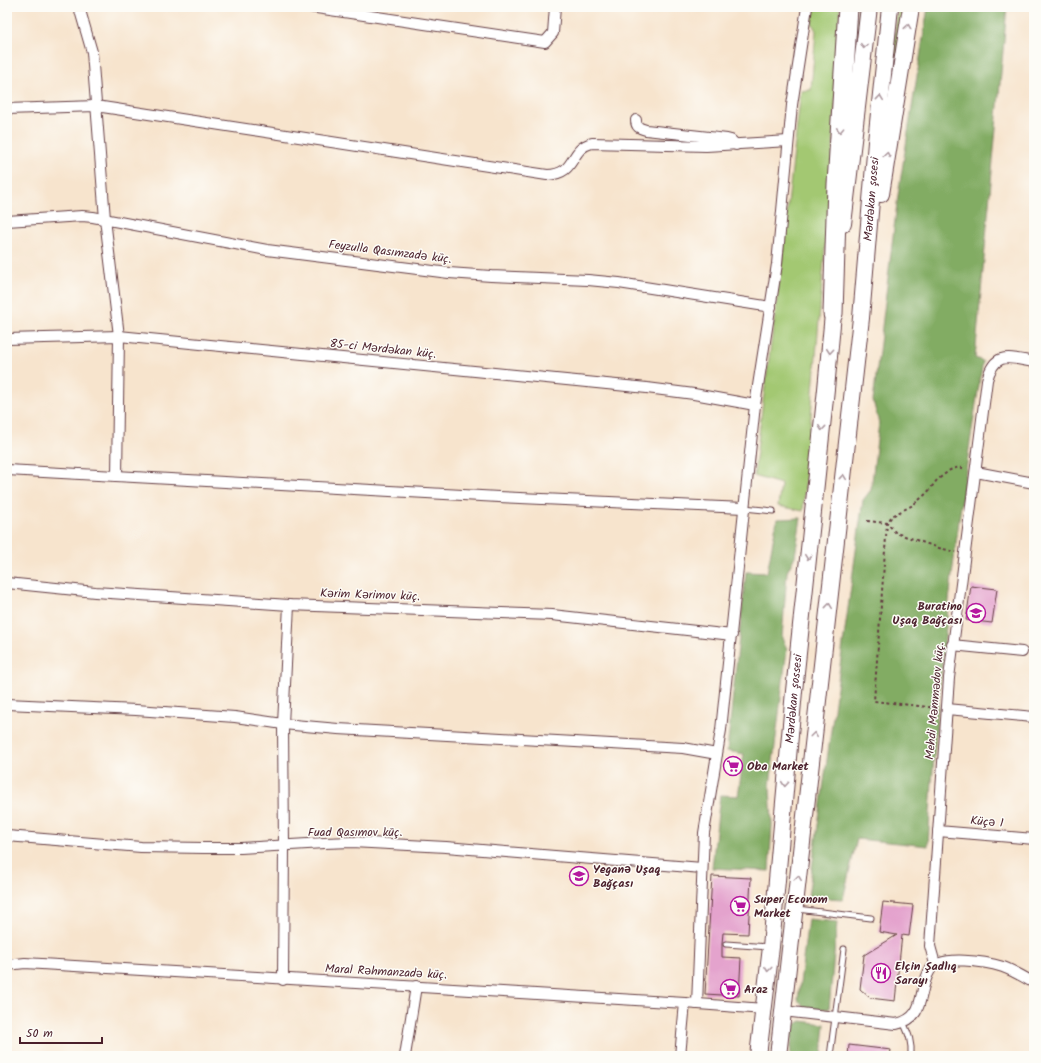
<svg xmlns="http://www.w3.org/2000/svg" width="1041" height="1063" font-family="Kalam,sans-serif">
<style>
.green{fill:#a3c872;stroke:#76744e}
.forest{fill:#82ac64;stroke:#666648}
.building{fill:#e4a3cd}
.lines{fill:none;stroke-linecap:round;stroke-linejoin:round}
.service-casing{stroke:#643d43;stroke-width:7}
.minor-casing{stroke:#643d43;stroke-width:12}
.primary-casing{stroke:#643d43;stroke-width:18}
.motorway-casing{stroke:#643d43;stroke-width:21}
.path{stroke:#643d43;stroke-width:2;stroke-dasharray:3 3;stroke-linecap:butt}
.service{stroke:#fff;stroke-width:5}
.minor{stroke:#fff;stroke-width:10}
.primary{stroke:#fff;stroke-width:16}
.motorway{stroke:#fff;stroke-width:19}
.oneway{stroke:#ae9aa0}
.labels{text-anchor:middle;dominant-baseline:central;stroke-width:3;stroke-linejoin:round;paint-order:stroke}
.street-label{font-size:12px;fill:#4a1f2b;stroke:#fdfcf7}
.poi-label{font-size:12px;font-weight:bold;fill:#4a1f2b;stroke:#fdfcf7;text-anchor:start}
</style>
<rect width="100%" height="100%" fill="#fdfcf7"/>
<filter id="ink" filterUnits="userSpaceOnUse"><feTurbulence type="fractalNoise" baseFrequency=".025" numOctaves="2"/><feDisplacementMap in="SourceGraphic" scale="8" xChannelSelector="R" yChannelSelector="G"/><feConvolveMatrix kernelMatrix="1 2 1 2 8 2 1 2 1" color-interpolation-filters="sRGB"/></filter>
<filter id="wash" filterUnits="userSpaceOnUse"><feTurbulence type="fractalNoise" baseFrequency=".012" numOctaves="4" result="noise"/><feDisplacementMap in="SourceGraphic" scale="16" xChannelSelector="R" yChannelSelector="G"/><feGaussianBlur stdDeviation="0.9" result="paint"/><feColorMatrix in="noise" values="0 0 0 0 0 0 0 0 0 0 0 0 0 0 0 0 0 1.4 0 .05"/><feComposite in="paint" operator="in"/></filter>
<g filter="url(#wash)">
<rect width="100%" height="100%" fill="#f7e4cd"/>
<!-- green -->
<g class="green">
<path d="M815,7H840L833,153L803,511L778,506L781,484L754,476L762,409L776,308L801,91L811,90L816,31L812,23Z"/>
<path d="M858,7H864L850,93Z"/>
<path d="M898,7H904L899,51L890,77Z"/>
</g>
<!-- forest -->
<g class="forest">
<path d="M928,7H1007L975,358L983,361C956,522 937,684 928,846L857,839L843,899L808,897L863,500L871,490L879,423L873,401L898,195Z"/>
<path d="M801,518L795,556L787,572L782,638L787,649L770,786L772,825L769,871L712,868L720,795L738,796L744,754L727,751L746,572L767,573L777,519Z"/>
<path d="M808,919L837,922L829,1009L805,1008L798,1000Z"/>
<path d="M801,1021L825,1024L822,1056H790L793,1026Z"/>
</g>
<g id="blocks">
<!-- building -->
<g class="building">
<path d="M971,586L997,589L992,623L966,620Z"/>
<path d="M712,876L751,878L748,934L723,933L722,943V957L741,958L739,996L705,994Z"/>
<path d="M883,902L913,905L909,936L902,935L895,1001L870,998L860,989L864,955L897,935L879,932Z"/>
<path d="M849,1045L891,1050L890,1056H848Z"/>
</g>
</g>
</g>
<g filter="url(#ink)">
<use href="#blocks" fill-opacity="0" stroke="#643d43" stroke-width="1"/>
<g class="lines">
<!-- service casing -->
<g class="service-casing">
<g id="service">
<path d="M744,508L773,511"/>
<path d="M797,909L871,918"/>
<path d="M726,944L770,947"/>
<path d="M903,1022C909,1034 912,1043 911,1056"/>
<path d="M830,1056L844,949"/>
</g>
</g>
<!-- minor casing -->
<g class="minor-casing">
<g id="minor">
<path d="M79,7L92,52L105,219L119,336L117,476"/>
<path d="M310,7L545,42L553,33L555,7"/>
<path d="M7,109L96,106L547,175C578,174 568,149 592,143L706,146L788,141"/>
<path d="M636,120C636,127 639,128 646,130L727,139L731,140L736,145"/>
<path d="M7,221L82,216L93,217L267,250L449,273L491,276L588,280L619,283L771,307"/>
<path d="M7,339L119,336L647,388L694,394L755,405"/>
<path d="M7,470L499,497L744,508"/>
<path d="M976,472L1034,483"/>
<path d="M7,583L95,592L289,605L552,615L732,635"/>
<path d="M952,645L1022,652"/>
<path d="M7,704L136,710L235,717L283,724L338,729L683,748L717,754"/>
<path d="M947,709L1034,717"/>
<path d="M938,831L1034,839"/>
<path d="M7,836L141,847L204,848H241L324,843L352,842L446,847L702,868"/>
<path d="M935,964L930,946L949,678L987,380C995,350 1010,358 1034,362"/>
<path d="M7,965L25,963L685,1003L764,1009"/>
<path d="M283,980L284,846L283,724L289,605"/>
<path d="M697,1004L704,833L721,730L755,405L777,264L792,105L807,7"/>
<path d="M783,1011L896,1024C927,1018 917,991 930,970C940,954 987,962 1003,967C1014,971 1024,977 1034,983"/>
<path d="M405,1056L416,986"/>
<path d="M680,1056L685,1003"/>
</g>
</g>
<!-- primary casing -->
<g class="primary-casing">
<g id="primary">
<path d="M881,194L911,7"/>
<path d="M843,224L869,7"/>
<path id="s1" d="M758,1056L771,947L794,691L826,389L834,303"/>
<path id="s2" d="M778,1056L861,318L876,142L890,7"/>
</g>
</g>
<!-- motorway casing -->
<g class="motorway-casing">
<path id="motorway" d="M833,314L837,184L848,7"/>
</g>
<!-- path -->
<g class="path">
<path d="M867,521L887,523L896,533L939,548L956,552"/>
<path d="M937,708L874,701L887,523L892,516L913,505L927,493L937,480L950,470L959,467L965,469"/>
</g>
<!-- service -->
<use href="#service" class="service"/>
<!-- minor -->
<use href="#minor" class="minor"/>
<!-- primary -->
<use href="#primary" class="primary"/>
<!-- motorway -->
<use href="#motorway" class="motorway"/>
</g>
<!-- one-way arrows -->
<defs><path id="oneway-chevron" d="M-2-3.5L2.5 0L-2 3.5" fill="none" stroke-width="1.6" stroke-linecap="round" stroke-linejoin="round"/></defs>
<g class="oneway">
<use href="#oneway-chevron" transform="translate(908 27) rotate(-81)"/>
<use href="#oneway-chevron" transform="translate(864 46) rotate(97)"/>
<use href="#oneway-chevron" transform="translate(880 98) rotate(-84)"/>
<use href="#oneway-chevron" transform="translate(840 130) rotate(93)"/>
<use href="#oneway-chevron" transform="translate(887 155) rotate(-81)"/>
<use href="#oneway-chevron" transform="translate(830 351) rotate(95)"/>
<use href="#oneway-chevron" transform="translate(822 428) rotate(96)"/>
<use href="#oneway-chevron" transform="translate(843 477) rotate(-84)"/>
<use href="#oneway-chevron" transform="translate(808 557) rotate(96)"/>
<use href="#oneway-chevron" transform="translate(829 606) rotate(-84)"/>
<use href="#oneway-chevron" transform="translate(814 735) rotate(-83)"/>
<use href="#oneway-chevron" transform="translate(785 784) rotate(95)"/>
<use href="#oneway-chevron" transform="translate(798 878) rotate(-83)"/>
<use href="#oneway-chevron" transform="translate(768 969) rotate(97)"/>
</g>
</g>
<!-- icons -->
<defs>
<g id="school-ring" transform="scale(1)"><circle r="9.5" fill="#fdfcf7" stroke="#b5179e" stroke-width="1.5"/><path d="M0-5L7-2L0 1L-7-2ZM-4 1L0 2.5L4 1V4Q0 6-4 4Z" fill="#b5179e"/></g>
<g id="supermarket-ring" transform="scale(1)"><circle r="9.5" fill="#fdfcf7" stroke="#b5179e" stroke-width="1.5"/><path d="M-6-5.5h2.5l.6 2H6L4.5 2H-2.5L-4.4-4H-6ZM-1.5 3.2a1.3 1.3 0 1 0 .1 0ZM3 3.2a1.3 1.3 0 1 0 .1 0Z" fill="#b5179e"/></g>
<g id="restaurant-ring" transform="scale(1)"><circle r="9.5" fill="#fdfcf7" stroke="#b5179e" stroke-width="1.5"/><path d="M-5-6h1v4h1v-4h1v4h1v-4h1v5L-1.5 .5V6h-2V.5L-5-1ZM5-6V6H3V1.5H1.5Q1.5-4 5-6Z" fill="#b5179e"/></g>
</defs>
<g fill-rule="evenodd">
<use href="#school-ring" x="976" y="613"/>
<use href="#supermarket-ring" x="733" y="766"/>
<use href="#school-ring" x="579" y="876"/>
<use href="#supermarket-ring" x="740" y="906"/>
<use href="#restaurant-ring" x="881" y="973"/>
<use href="#supermarket-ring" x="730" y="989"/>
</g>
<g class="labels">
<!-- street labels -->
<g class="street-label">
<text stroke="none"><textPath href="#s2" startOffset="862">Mərdəkan şosesi</textPath></text>
<text transform="translate(390 252) rotate(7)">Feyzulla Qasımzadə küç.</text>
<text transform="translate(383 349) rotate(6)">85-ci Mərdəkan küç.</text>
<text transform="translate(370 595) rotate(2)">Kərim Kərimov küç.</text>
<text stroke="none"><textPath href="#s1" startOffset="359">Mərdəkan şossesi</textPath></text>
<text transform="translate(935 701) rotate(-85)">Mehdi Məmmədov küç.</text>
<text transform="translate(987 822) rotate(5)">Küçə 1</text>
<text x="355" y="832">Fuad Qasımov küç.</text>
<text transform="translate(386 972) rotate(3)">Maral Rəhmanzadə küç.</text>
</g>
<!-- poi labels -->
<g class="poi-label">
<text x="962" y="606" text-anchor="end">Buratino<tspan x="962" dy="14">Uşaq Bağçası</tspan></text>
<text x="747" y="766">Oba Market</text>
<text x="593" y="869">Yeganə Uşaq<tspan x="593" dy="14">Bağçası</tspan></text>
<text x="754" y="899">Super Econom<tspan x="754" dy="14">Market</tspan></text>
<text x="895" y="966">Elçin Şadlıq<tspan x="895" dy="14">Sarayı</tspan></text>
<text x="744" y="989">Araz</text>
</g>
</g>
<!-- margin -->
<rect width="1041" height="1063" fill="none" stroke="#fdfcf7" stroke-width="24"/>
<!-- scale -->
<path d="M20 1037v6h82v-6" fill="none" stroke="#4a1f2b" stroke-width="2"/>
<text x="26" y="1037" font-size="12" fill="#4a1f2b" stroke="#fdfcf7" stroke-width="3" paint-order="stroke">50 m</text>
</svg>
